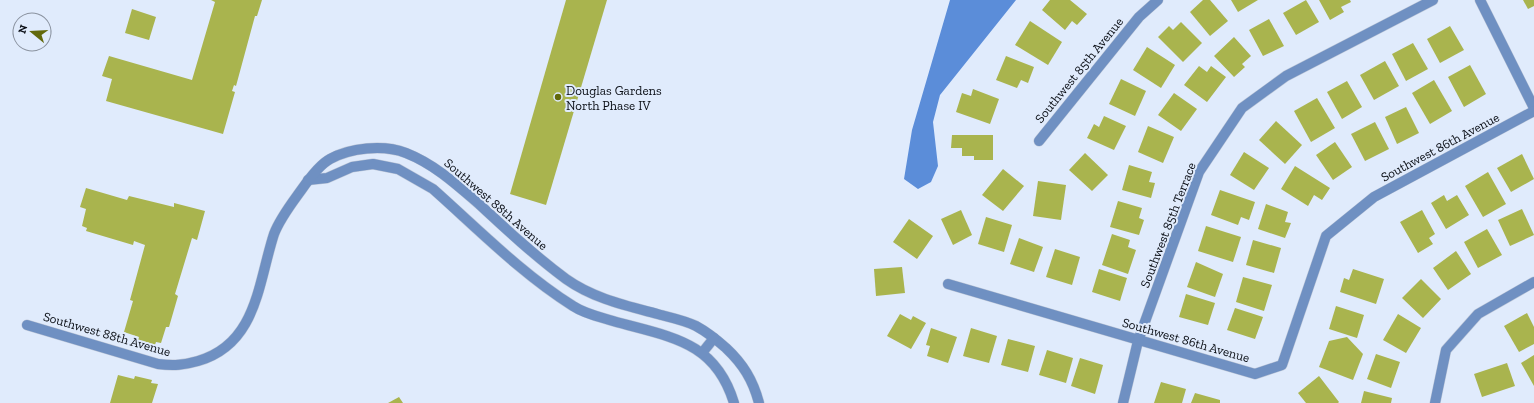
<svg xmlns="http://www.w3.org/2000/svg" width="1534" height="403" font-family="'Zilla Slab',serif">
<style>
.water{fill:#5b8dd9}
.building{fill:#a9b44e}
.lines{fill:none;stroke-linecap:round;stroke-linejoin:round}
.minor-casing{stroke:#bec7d7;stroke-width:11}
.minor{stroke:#6f90c2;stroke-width:10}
.poi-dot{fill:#62690c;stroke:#e0ebfc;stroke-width:1.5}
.labels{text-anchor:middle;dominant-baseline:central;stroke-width:4;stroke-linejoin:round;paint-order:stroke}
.street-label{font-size:13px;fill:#090d14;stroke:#e0ebfc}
.poi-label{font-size:13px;fill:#090d14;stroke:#e0ebfc;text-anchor:start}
</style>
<rect width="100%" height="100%" fill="#e0ebfc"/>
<!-- water -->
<path class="water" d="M950,0H1016L940,95L933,122L938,166L931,182L918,189L904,179L912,130Z"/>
<!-- building -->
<g class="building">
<path d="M211,0H262L257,16H255L236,86L234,85L232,91L235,92L223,134L106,101L112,79L102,76L109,56L192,80L215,2Z"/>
<path d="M566,0H607L546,205L510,194Z"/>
<path d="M1050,0H1070L1087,14L1077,25L1072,21L1065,30L1042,10Z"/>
<path d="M1203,0H1210L1228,21L1210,36L1190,12Z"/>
<path d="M1231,0H1258L1238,12Z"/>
<path d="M1306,0L1319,22L1296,35L1283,13Z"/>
<path d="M1319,0H1350L1351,2L1341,7L1344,12L1330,20Z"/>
<path d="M1523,0H1534V6L1528,9Z"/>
<path d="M132,9L156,17L149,40L125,33Z"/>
<path d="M1269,19L1284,46L1263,56L1249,30Z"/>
<path d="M1030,21L1062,42L1048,65L1015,45Z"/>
<path d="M1181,22L1202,43L1183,62L1158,37L1169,26L1173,30Z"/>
<path d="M1450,26L1464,50L1440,63L1427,39Z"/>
<path d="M1234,37L1251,56L1242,64L1245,67L1234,77L1214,56Z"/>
<path d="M1413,43L1428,69L1406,81L1392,54Z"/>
<path d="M1147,47L1175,65L1161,88L1133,70Z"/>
<path d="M1006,56L1034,67L1028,83L1021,80L1017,88L996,80Z"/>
<path d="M1385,61L1399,86L1374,100L1360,75Z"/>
<path d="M1470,65L1486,94L1464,107L1448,77Z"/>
<path d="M1199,66L1207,72L1211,66L1226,77L1207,102L1184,85Z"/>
<path d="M1121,79L1146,91L1135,116L1109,104Z"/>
<path d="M1434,80L1452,111L1430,124L1412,93Z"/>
<path d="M1347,81L1362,107L1342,119L1327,92Z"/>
<path d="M973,89L999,99L990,124L956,112L962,93L971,96Z"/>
<path d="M1174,93L1197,109L1181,131L1158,115Z"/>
<path d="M1317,98L1335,128L1311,142L1294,111Z"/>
<path d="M1406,107L1419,133L1397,144L1385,117Z"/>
<path d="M1104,116L1126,126L1114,150L1087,138L1094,124L1099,127Z"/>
<path d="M1276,121L1302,145L1285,164L1259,140Z"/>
<path d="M1375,122L1389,149L1365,161L1351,134Z"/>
<path d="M1148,126L1174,137L1163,163L1138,152Z"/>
<path d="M952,135H993V160H974V156H962V148H951Z"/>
<path d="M1335,142L1352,167L1333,180L1316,155Z"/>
<path d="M1244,152L1269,168L1254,190L1230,175Z"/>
<path d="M1085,153L1108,175L1092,191L1069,170Z"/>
<path d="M1522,154L1534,179L1511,192L1497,168Z"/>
<path d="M1129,165L1152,172L1149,182L1155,183L1151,198L1122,190Z"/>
<path d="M1295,166L1330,188L1322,200L1314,195L1308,206L1281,189Z"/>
<path d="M1003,169L1024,186L1003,211L982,195Z"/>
<path d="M1488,172L1506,204L1483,217L1465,186Z"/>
<path d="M1038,181L1066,185L1061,220L1033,216Z"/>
<path d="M86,188L127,200L129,196L174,207V203L205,211L197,240L192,238L175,294L178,296L169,327H166L161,343L156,342L155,345L138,340L139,337L124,332L133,301L130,300L145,245L134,241L133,245L86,231L87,228L82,226L86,209L80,207Z"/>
<path d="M1220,190L1255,202L1249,220L1241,217L1238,225L1211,215Z"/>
<path d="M1444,195L1447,201L1457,195L1469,215L1446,229L1431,203Z"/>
<path d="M1118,201L1142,208L1139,218L1144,220L1139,235L1110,227Z"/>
<path d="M1266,204L1288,212L1285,222L1291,223L1285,238L1258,229Z"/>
<path d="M1522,209L1534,235L1510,246L1498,220Z"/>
<path d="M961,210L972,235L953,245L941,219Z"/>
<path d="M1422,210L1435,234L1429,238L1433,244L1418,253L1400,222Z"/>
<path d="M986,217L1012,225L1004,252L978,244Z"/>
<path d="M909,219L933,236L917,259L893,242Z"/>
<path d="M1206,226L1241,237L1233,262L1198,251Z"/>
<path d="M1487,229L1502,255L1478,268L1464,242Z"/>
<path d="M1112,234L1130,240L1128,247L1136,250L1128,274L1102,265Z"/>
<path d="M1019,238L1043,247L1034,272L1010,264Z"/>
<path d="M1253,240L1281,248L1274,273L1246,265Z"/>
<path d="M1055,249L1080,257L1072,285L1046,277Z"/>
<path d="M1456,251L1471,274L1448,290L1433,268Z"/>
<path d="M1196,262L1223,274L1215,297L1187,287Z"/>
<path d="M902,267L905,293L876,296L874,269Z"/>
<path d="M1099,269L1127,278L1120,301L1092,292Z"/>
<path d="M1353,269L1384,279L1376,304L1340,292L1344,278L1349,280Z"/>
<path d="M1243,277L1272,285L1264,311L1236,302Z"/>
<path d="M1421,279L1441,299L1423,318L1402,298Z"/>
<path d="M1186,294L1215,303L1208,325L1179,317Z"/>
<path d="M1336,306L1364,315L1357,338L1329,329Z"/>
<path d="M1235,308L1263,317L1255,339L1227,330Z"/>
<path d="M1527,313L1534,327V344L1519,352L1504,326Z"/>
<path d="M900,314L911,320L913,316L926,323L911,349L887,336Z"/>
<path d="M1398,314L1421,328L1406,353L1383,340Z"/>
<path d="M931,328L957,337L948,363L927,356L930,346L926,345Z"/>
<path d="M971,328L997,336L989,363L963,356Z"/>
<path d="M1347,337L1363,354L1353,380L1319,367L1329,341Z"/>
<path d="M1008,339L1035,346L1028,372L1001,365Z"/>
<path d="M1047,350L1073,358L1066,383L1039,375Z"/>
<path d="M1376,354L1400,362L1391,388L1367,379Z"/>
<path d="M1534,355V386L1521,363Z"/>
<path d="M1080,358L1103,365L1095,394L1071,386Z"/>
<path d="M1507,363L1515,386L1482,397L1474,374Z"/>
<path d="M118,375L134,379L135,376L152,380L151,383L158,384L152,403H110Z"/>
<path d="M1319,376L1339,402L1338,403H1306L1298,393Z"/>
<path d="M1161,382L1186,389L1182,403H1154Z"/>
<path d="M1364,391L1392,398L1391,403H1361Z"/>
<path d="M1195,393L1220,400V403H1191Z"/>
<path d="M399,397L403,403H388Z"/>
</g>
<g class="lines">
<!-- minor casing -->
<g class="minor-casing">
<g id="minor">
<path d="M1480,0L1534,108"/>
<path d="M1039,141L1139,17L1158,0"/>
<path d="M308,180L327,178L352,167L373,164L398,169L433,189C478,229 522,274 573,306C585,314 600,317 613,321C669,337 715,340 734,403"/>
<path d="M948,284L1255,374L1282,365L1326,236L1374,197L1534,111"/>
<path d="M27,325L158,364C174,366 184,365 198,361C257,344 258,283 274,234C280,218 292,203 302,189C309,179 319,165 330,159C350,148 383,144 406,153C434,164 456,184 479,204C507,230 535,256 566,279C594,299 628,306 661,315C673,318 686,321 696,326C707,332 717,340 726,348C743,364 753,380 759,403"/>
<path d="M702,353L714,338"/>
<path d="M1123,403L1138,341L1199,172L1242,108L1286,76L1433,0"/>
<path d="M1435,403L1446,350L1478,314L1534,282"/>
</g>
</g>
<!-- minor -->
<use href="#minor" class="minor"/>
</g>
<!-- markers -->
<circle class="poi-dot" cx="558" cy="97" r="4"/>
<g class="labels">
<!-- street labels -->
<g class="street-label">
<text transform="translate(1079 70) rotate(-51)">Southwest 85th Avenue</text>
<text transform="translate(1440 147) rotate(-28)">Southwest 86th Avenue</text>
<text transform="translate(496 204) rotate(41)">Southwest 88th Avenue</text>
<text transform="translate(1168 225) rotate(-69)">Southwest 85th Terrace</text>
<text transform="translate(107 334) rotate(16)">Southwest 88th Avenue</text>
<text transform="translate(1186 340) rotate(16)">Southwest 86th Avenue</text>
</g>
<!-- poi labels -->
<g class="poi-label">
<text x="566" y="90">Douglas Gardens<tspan x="566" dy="15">North Phase IV</tspan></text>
</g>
</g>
<!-- north arrow -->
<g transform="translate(32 32) rotate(288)"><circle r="19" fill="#e0ebfc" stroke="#8a929f"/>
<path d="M0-3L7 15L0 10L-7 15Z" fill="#62690c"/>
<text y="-6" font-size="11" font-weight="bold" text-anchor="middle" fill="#090d14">N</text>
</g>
</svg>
